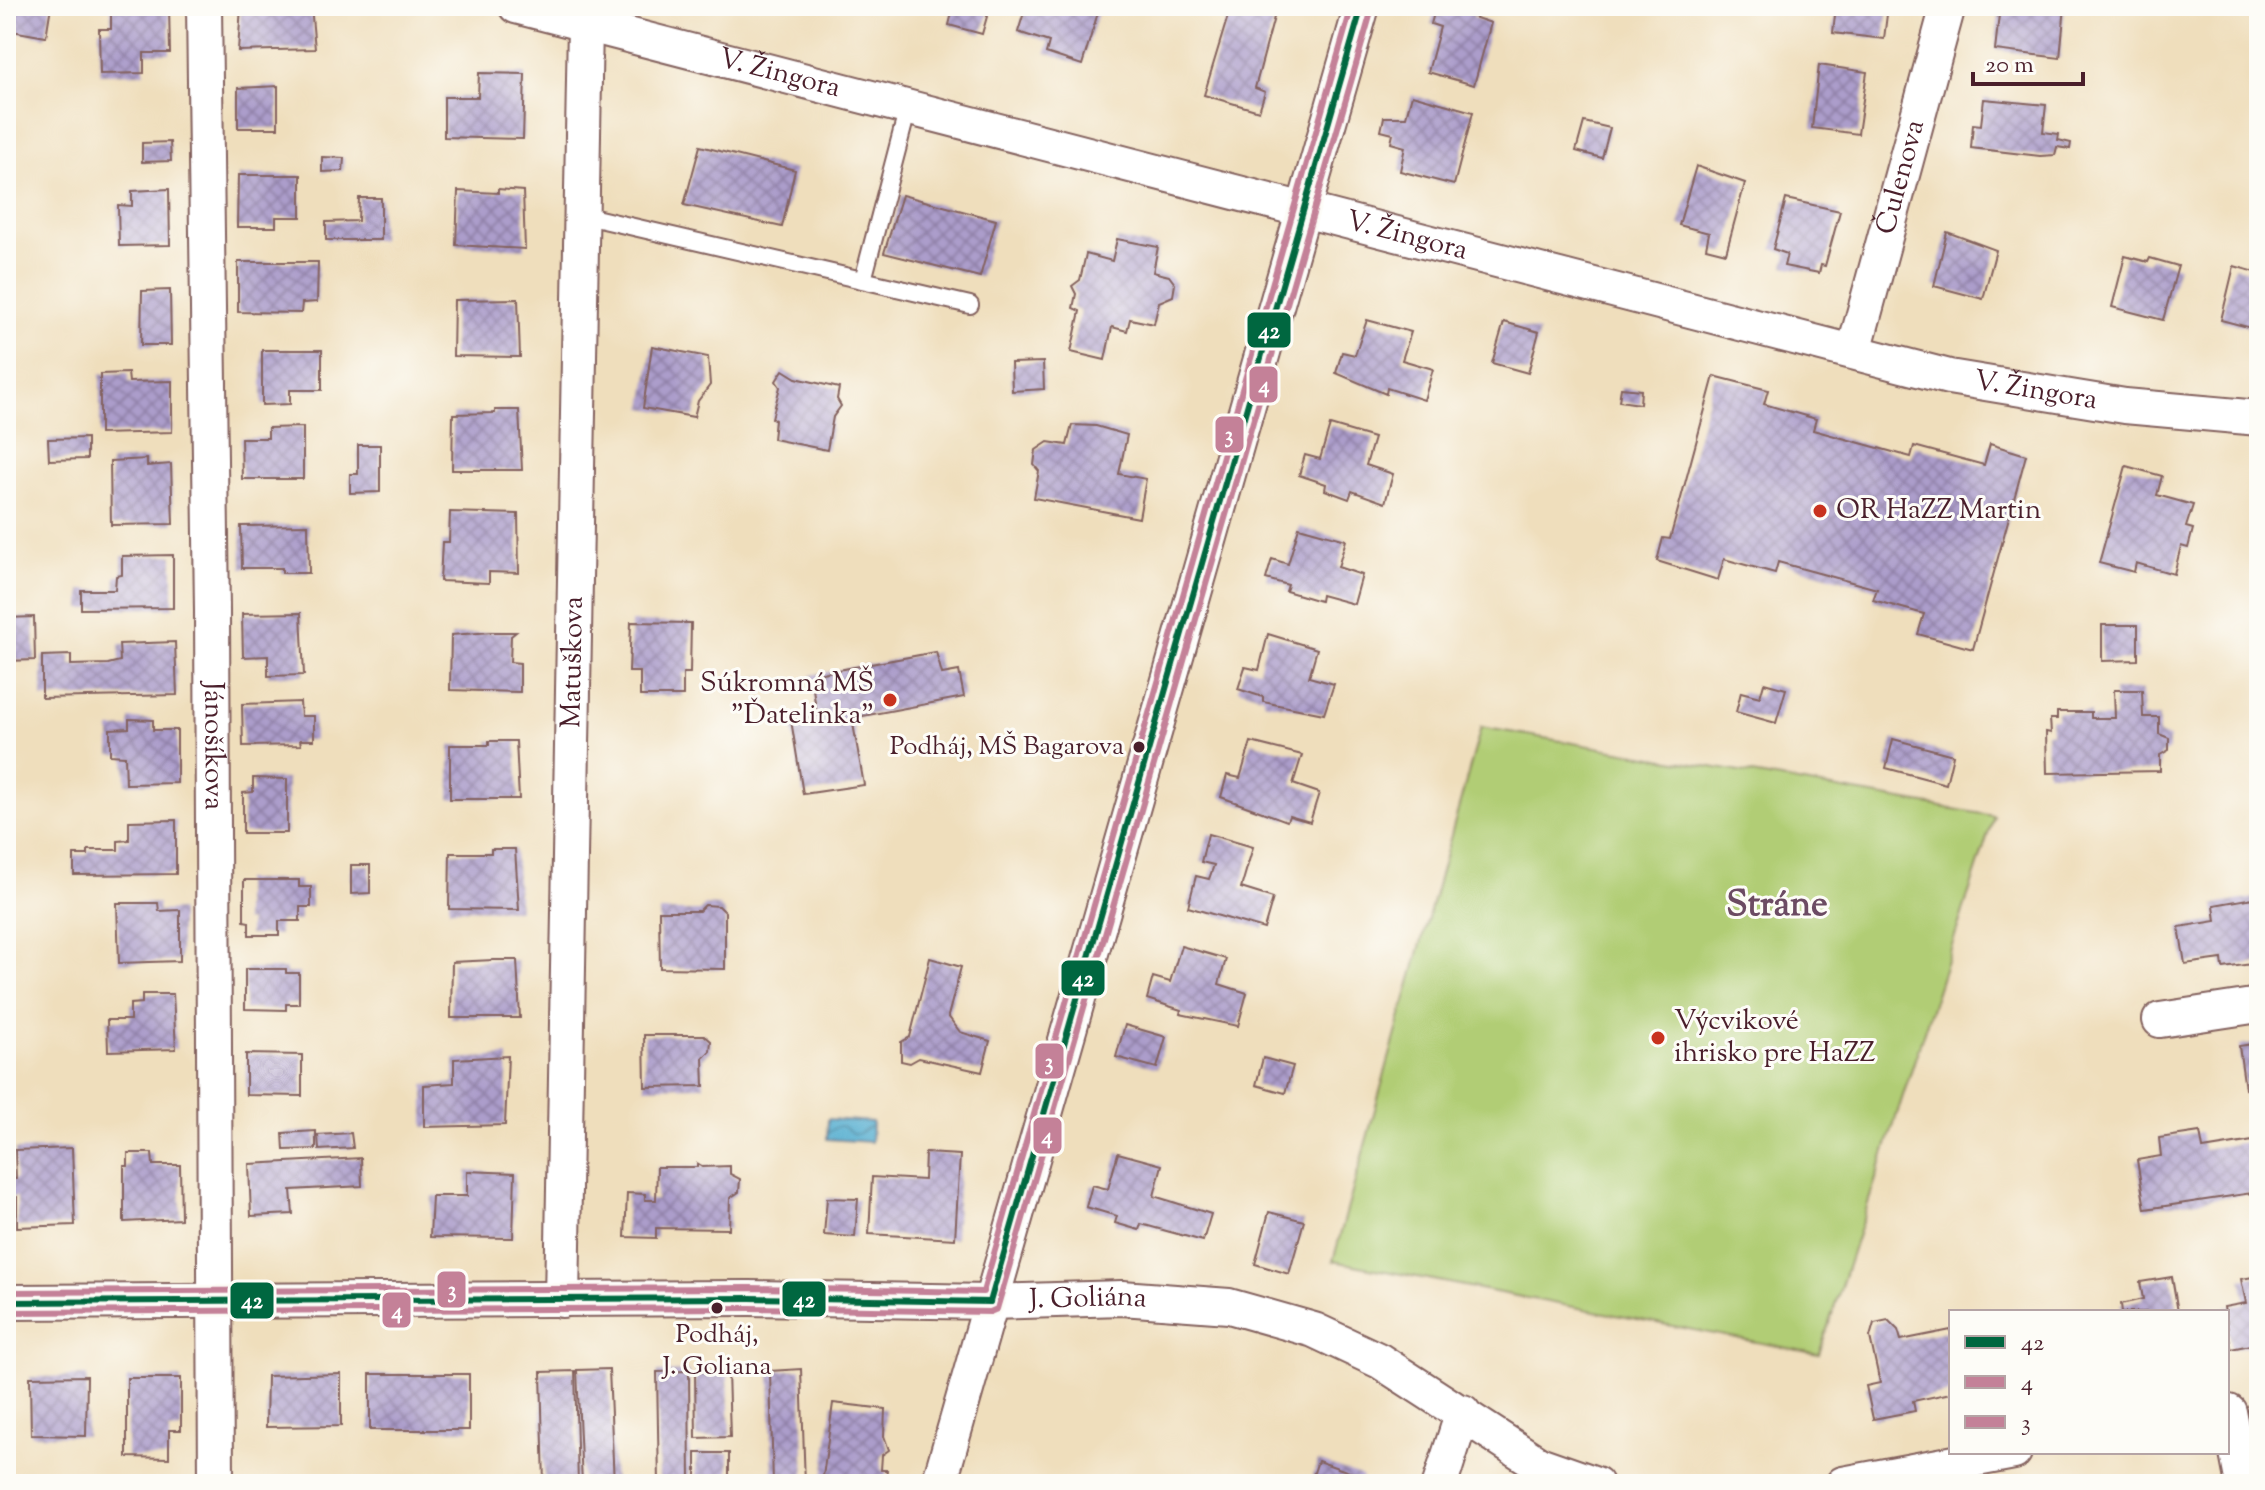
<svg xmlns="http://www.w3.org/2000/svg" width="2265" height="1490" font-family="'Sorts Mill Goudy',serif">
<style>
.pitch{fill:#b1cd74;stroke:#7e7650;stroke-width:2}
.water{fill:url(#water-waves);stroke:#4e667e;stroke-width:2}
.building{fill:url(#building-cross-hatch)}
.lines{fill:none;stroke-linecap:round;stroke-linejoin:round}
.service-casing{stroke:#84625e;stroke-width:20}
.minor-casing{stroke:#84625e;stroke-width:38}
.service{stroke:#fff;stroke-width:16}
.minor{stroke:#fff;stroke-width:34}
.bus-1-casing{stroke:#fdfcf7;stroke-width:12}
.bus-2-casing{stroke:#fdfcf7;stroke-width:12}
.bus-3-casing{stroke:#fdfcf7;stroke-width:12}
.bus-1{stroke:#006740;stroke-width:6}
.bus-2{stroke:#c48198;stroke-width:6}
.bus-3{stroke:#c48198;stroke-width:6}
.poi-dot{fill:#c8321e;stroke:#fdfcf7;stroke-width:3}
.bus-dot{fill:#4a1f2b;stroke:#fdfcf7;stroke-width:3}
.labels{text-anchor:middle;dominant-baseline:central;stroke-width:6;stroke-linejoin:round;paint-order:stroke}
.bus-label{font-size:26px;fill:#4a1f2b;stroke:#fdfcf7;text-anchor:end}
.street-label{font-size:28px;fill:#4a1f2b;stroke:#fdfcf7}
.poi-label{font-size:28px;fill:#4a1f2b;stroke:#fdfcf7;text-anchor:start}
.district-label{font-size:36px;font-weight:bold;fill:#6c4b63;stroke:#fdfcf7}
.line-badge{stroke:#fdfcf7;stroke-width:3}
.badge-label{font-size:22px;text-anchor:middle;font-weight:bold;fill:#fff}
</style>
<defs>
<pattern id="water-waves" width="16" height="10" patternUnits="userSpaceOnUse" patternTransform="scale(2)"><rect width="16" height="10" fill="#52add0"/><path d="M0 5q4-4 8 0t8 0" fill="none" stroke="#468ca9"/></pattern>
<pattern id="building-cross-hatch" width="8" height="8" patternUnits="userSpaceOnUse" patternTransform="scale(2)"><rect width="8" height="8" fill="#ac9dcb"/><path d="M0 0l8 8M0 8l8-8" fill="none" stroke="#8e7fa5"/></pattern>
</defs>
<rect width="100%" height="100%" fill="#fdfcf7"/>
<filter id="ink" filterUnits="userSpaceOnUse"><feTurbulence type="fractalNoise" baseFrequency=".0125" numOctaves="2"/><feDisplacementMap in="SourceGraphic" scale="16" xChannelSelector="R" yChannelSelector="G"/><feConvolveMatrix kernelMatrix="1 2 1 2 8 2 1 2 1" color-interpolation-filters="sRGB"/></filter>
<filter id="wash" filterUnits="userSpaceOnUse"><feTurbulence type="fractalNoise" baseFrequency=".006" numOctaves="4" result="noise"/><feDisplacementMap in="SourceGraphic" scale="32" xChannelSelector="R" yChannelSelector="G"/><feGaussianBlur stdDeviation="1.8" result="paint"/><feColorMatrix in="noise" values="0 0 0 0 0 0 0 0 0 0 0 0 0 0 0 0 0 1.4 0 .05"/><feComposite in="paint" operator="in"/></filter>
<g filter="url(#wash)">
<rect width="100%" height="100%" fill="#efdebc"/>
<!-- pitch -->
<path class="pitch" d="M1481,727L1994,816L1819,1354L1333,1261Z"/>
<!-- water -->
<path class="water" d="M828,1119L872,1122L871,1142L827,1139Z"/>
<g id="blocks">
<!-- building -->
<g class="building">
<path d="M6,6H51L46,37L6,30Z"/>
<path d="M111,6H169L170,53H144V73L100,74L99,29H111Z"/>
<path d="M241,6H311L315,49L238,51Z"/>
<path d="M929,6H990L982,34L949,25L952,13Z"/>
<path d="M1026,6H1100L1082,65L1046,53L1049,42L1018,32Z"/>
<path d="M1231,6H1277L1255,88L1265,92L1259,111L1204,95Z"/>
<path d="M1436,6L1475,12L1473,17L1491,23L1474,85L1428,72L1440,27L1431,24Z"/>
<path d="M1836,6H1888L1884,39L1833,33Z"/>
<path d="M2000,6H2065L2060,58L1995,50Z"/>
<path d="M1819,65L1867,72L1858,134L1812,128Z"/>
<path d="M479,73L525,74L523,139L444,137V97H478Z"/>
<path d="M278,86V128H238V88Z"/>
<path d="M1412,95L1473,112L1454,185L1400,171L1405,147L1391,143L1393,134L1381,131L1384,117H1406Z"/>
<path d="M1984,99L2046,105L2043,132L2059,134L2058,140L2071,143L2070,149L2057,147L2055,155L2040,156L1971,148L1973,124L1981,125Z"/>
<path d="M1584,122L1610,128L1602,158L1576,151Z"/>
<path d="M170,142L171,161L142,162V143Z"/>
<path d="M700,146L795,170L782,227L684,205Z"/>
<path d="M322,157L344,158L343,171L322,172Z"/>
<path d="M1696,166L1745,183L1726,253L1706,248L1709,233L1679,225Z"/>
<path d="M238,175H301V217H276V227H237Z"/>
<path d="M169,189L170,245L119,246L118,205L132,206V191Z"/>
<path d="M498,189L523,191L525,249L456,245L458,191L498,193Z"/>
<path d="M902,195L996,220L980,277L884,253Z"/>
<path d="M359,198H381V240H326V222L358,221Z"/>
<path d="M1786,199L1840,211L1825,266L1821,265L1819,273L1784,266L1787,254L1773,249Z"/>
<path d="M1947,232L1996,250L1983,299L1934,286Z"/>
<path d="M1117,239L1158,247L1153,272L1169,276L1175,284L1173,296L1159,302L1154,324L1130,319L1127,331L1112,327L1105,360L1071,352L1080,311L1073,308L1076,294L1072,286L1080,280L1086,254L1112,261Z"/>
<path d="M2125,256L2148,262L2150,258L2178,266L2163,320L2112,307Z"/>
<path d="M238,262H318L317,302L302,303L301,313L238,312Z"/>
<path d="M2234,266L2259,273V330L2221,320Z"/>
<path d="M170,290L171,345H141L142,291Z"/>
<path d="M518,299L520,357L453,356L454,300Z"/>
<path d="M1367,320L1411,332L1402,360L1433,369L1424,400L1387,388L1386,394L1336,373L1342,352L1355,355Z"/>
<path d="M1504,322L1539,332L1528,373L1492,363Z"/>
<path d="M652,346L708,357L710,385L698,401L694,417L643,408Z"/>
<path d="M262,350H322V390H290V404L262,405Z"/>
<path d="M1043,362L1044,389L1012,391L1011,363Z"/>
<path d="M783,370L796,378L839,388L837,399L841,406L833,417L827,450L773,439L775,420L772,418L780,387L776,381Z"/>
<path d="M128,373L129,382L172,381V432L100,434V374Z"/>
<path d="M1714,376L1768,390L1764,404L1816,419L1813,430L1911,457L1914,446L1984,465L1990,444L2026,455L1973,649L1918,634L1924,614L1873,600L1877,589L1778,562L1775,573L1724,559L1718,580L1657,561L1663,538L1670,539Z"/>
<path d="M1621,388L1641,390L1640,404L1619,401Z"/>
<path d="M495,410H519L522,470H452L453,414L495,413Z"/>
<path d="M1072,425L1096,426L1127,435L1119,474L1146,479L1139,518L1034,498L1039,471L1034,465L1036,450L1048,442L1067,445Z"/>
<path d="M1330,425L1374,438L1366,465L1393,474L1385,503L1352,491L1349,499L1325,490L1326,484L1299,475L1305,455L1320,459Z"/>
<path d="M303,427V479H242L241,438H268V428Z"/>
<path d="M87,438V459L49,460L48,439Z"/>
<path d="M358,445H380V492L350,493V474H358Z"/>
<path d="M147,459V466L171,464L173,524L111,525L110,461Z"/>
<path d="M2126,466L2162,476L2157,495L2193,505L2186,527L2193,529L2188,548L2181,546L2174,574L2136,563L2134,572L2099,563Z"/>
<path d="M450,512L518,514L519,573L489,572V583L440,581L442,542H449Z"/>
<path d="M308,525L309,573H282V568H242L241,526Z"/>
<path d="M1299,527L1346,540L1338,567L1362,575L1354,604L1321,595L1320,601L1286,591L1288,585L1266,579L1272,559L1288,564Z"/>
<path d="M173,555V608L81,609V590H115L116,576L122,575V556Z"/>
<path d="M301,613L304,675L268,676V656L243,657L242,614Z"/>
<path d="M34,617L35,660L6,661V618Z"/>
<path d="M631,622L691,623L690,673H683V696H640V672H629Z"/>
<path d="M2102,625H2138V660L2102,661Z"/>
<path d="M492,632H516L511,636L510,662L520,663V692L450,690L451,635Z"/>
<path d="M1268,634L1317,649L1309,677L1334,684L1324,714L1263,702V697L1238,689L1245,667L1259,670Z"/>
<path d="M175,642L177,695L42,698V656L71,655V665L108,664L120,661L119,644Z"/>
<path d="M936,652L942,674L959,671L964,697L852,718L864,785L803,794L791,720L817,716L811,675Z"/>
<path d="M1764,683L1786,689L1776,723L1736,712L1741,692L1760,697Z"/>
<path d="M2114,690H2142L2143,717H2159V734L2169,738V750L2160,755V771L2047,773L2046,732L2051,733L2050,719H2057V712H2091V718H2115Z"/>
<path d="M300,702L301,716H314V740H300L301,745L243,746L242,704Z"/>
<path d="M129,719L153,720V730H177V783L126,784L125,756L110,755V729L129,728Z"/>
<path d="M1893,739L1953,755L1946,784L1886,768Z"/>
<path d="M489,741H516L519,799H450V745H489Z"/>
<path d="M1251,742L1302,755L1293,784L1319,793L1310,822L1289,816L1287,821L1221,797L1227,775L1240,778Z"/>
<path d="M253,778L287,779V833H243V793L253,792Z"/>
<path d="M176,820V874L74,875V855H88V850H118V841L129,840V821Z"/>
<path d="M1208,834L1253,847L1241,888L1273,898L1264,929L1188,907L1196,876L1209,879L1214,865L1201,862Z"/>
<path d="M491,849H515L519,910L449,909L450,853H491Z"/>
<path d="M351,865H370V893L351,894Z"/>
<path d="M244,880H299V887H311V907H300V921H279V935H249V922L244,921Z"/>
<path d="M2259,897V963L2223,968L2222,959L2185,964L2179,927L2216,921L2214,905Z"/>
<path d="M117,903H158L159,911L180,910V961L119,963Z"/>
<path d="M705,905L719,906L725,912V969L660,968L659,911H699Z"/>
<path d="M1181,946L1226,959L1219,984L1247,993L1238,1026L1180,1014L1181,1010L1147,999L1153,977L1170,982Z"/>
<path d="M930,958L961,967L948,1016L960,1032L990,1041L982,1072L919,1058L910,1063L901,1061V1042L910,1037Z"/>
<path d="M494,960H517L520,1018H451L452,962Z"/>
<path d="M245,969H286V973H299V1004H286V1010L245,1009Z"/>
<path d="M142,994H173L176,1049L108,1051L107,1020H130V1004L142,1003Z"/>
<path d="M1125,1025L1166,1037L1157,1068L1116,1057Z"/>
<path d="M644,1035H704L711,1041L710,1051L703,1058L704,1086L645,1087Z"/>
<path d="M2259,1043V1087L2245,1089L2239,1046Z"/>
<path d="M246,1054L302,1055V1096L246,1095Z"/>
<path d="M508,1056L505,1125L424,1127V1085L454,1083V1059Z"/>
<path d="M1263,1058L1293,1066L1285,1093L1256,1085Z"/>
<path d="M316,1131V1149L284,1150L283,1133Z"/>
<path d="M2200,1132L2203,1149L2253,1141L2259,1192L2145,1209L2137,1160L2161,1156L2159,1138Z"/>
<path d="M351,1133L353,1148L319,1150L318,1135Z"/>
<path d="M72,1148L75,1225L17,1227V1197L6,1198V1179H16L15,1150Z"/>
<path d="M128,1153H152L153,1165H180L181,1219L124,1222V1166H128Z"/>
<path d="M925,1153L960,1155L955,1239L869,1234L872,1177L924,1180Z"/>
<path d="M1118,1153L1162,1165L1154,1196L1211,1214L1203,1241L1141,1224L1139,1230L1115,1223L1117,1216L1086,1207L1092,1185L1108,1189Z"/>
<path d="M361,1158L362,1186L291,1190L293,1214L251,1216L249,1164Z"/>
<path d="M697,1164L702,1167L730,1166V1174L740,1179L739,1192L730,1198L729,1229L656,1228V1238L625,1237L627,1193L645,1194V1200H656L657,1167H697Z"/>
<path d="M467,1171L515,1173L513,1238L430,1237L432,1196H467Z"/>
<path d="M827,1198L858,1199L855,1237L824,1235Z"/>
<path d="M1269,1212L1304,1221L1289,1274L1255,1264Z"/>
<path d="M2259,1276V1332L2253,1333L2255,1344L2231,1349L2224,1307L2246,1303L2241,1279Z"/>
<path d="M2172,1277L2178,1312H2122L2121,1304L2143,1299L2140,1282Z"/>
<path d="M1888,1320L1898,1330L1901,1340L1951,1330V1393L1913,1401L1915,1411L1873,1419L1866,1386L1880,1383L1870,1337L1874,1323Z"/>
<path d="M609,1369L614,1484H582L577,1370Z"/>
<path d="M801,1369L805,1484H773L770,1371Z"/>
<path d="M575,1371L578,1484H544L541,1372Z"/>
<path d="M689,1371L690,1484H659L657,1372Z"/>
<path d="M728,1371L730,1437L696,1438L695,1372Z"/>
<path d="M341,1374V1426L266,1427L267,1376Z"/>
<rect x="370" y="1374" width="99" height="56"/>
<path d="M87,1376L86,1436L31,1435L30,1377Z"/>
<path d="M127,1378H181V1430H169V1458L127,1457Z"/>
<path d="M833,1403L885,1409L884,1436L889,1450L882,1455L881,1470H887L885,1484H822Z"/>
<rect x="696" y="1453" width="33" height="31"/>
<path d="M1318,1461L1363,1477L1361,1484H1310Z"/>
</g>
</g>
</g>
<g filter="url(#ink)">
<use href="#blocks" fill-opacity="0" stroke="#84625e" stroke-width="2"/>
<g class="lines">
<!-- service casing -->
<g class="service-casing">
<g id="service">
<path d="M582,215L970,305"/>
<path d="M863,280L908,108"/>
</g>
</g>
<!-- minor casing -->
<g class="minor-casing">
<g id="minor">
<path id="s1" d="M204,6L212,611L216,1484"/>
<path id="s2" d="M516,6L1949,377L2125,406L2259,418"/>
<path id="s3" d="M1854,351L1948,6"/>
<path d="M2160,1020L2259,1005"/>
<path id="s4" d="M562,1300L585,24"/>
<path id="s5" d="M6,1302L750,1298L990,1302L1122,1298L1229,1306L1314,1330L1380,1361L1539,1464L1596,1484"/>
<path d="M2229,1412L2243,1484"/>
<path d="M939,1484L1362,6"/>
<path d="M1440,1484L1463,1412"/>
<path d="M1843,1484L2014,1452"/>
</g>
</g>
<!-- service -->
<use href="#service" class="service"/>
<!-- minor -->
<use href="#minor" class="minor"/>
<!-- bus-1 casing -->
<g class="bus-1-casing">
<g id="bus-1">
<path d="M6,1302L750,1298L990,1302"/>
<path d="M990,1302L1362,6"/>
</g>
</g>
<!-- bus-2 casing -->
<g class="bus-2-casing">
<path id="bus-2" d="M6,1312L750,1308L990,1312L997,1309L1372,9"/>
</g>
<!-- bus-3 casing -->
<g class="bus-3-casing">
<path id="bus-3" d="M6,1292L750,1288L983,1292L1352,6"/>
</g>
<!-- bus-1 -->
<use href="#bus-1" class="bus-1"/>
<!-- bus-2 -->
<use href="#bus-2" class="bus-2"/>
<!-- bus-3 -->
<use href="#bus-3" class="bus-3"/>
</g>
</g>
<!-- markers -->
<g class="poi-dot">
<circle cx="1820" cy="511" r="8"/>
<circle cx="890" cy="700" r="8"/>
<circle cx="1658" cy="1038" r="8"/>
</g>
<g class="bus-dot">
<circle cx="1139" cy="747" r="7"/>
<circle cx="717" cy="1308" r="7"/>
</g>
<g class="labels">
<!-- bus labels -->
<g class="bus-label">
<text x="1124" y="747">Podháj, MŠ Bagarova</text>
<text x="717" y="1335" text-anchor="middle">Podháj,<tspan x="717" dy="32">J. Goliana</tspan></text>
</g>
<!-- street labels -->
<g class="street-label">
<text stroke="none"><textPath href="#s2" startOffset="272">V. Žingora</textPath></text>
<text stroke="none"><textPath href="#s3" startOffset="180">Čulenova</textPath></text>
<text stroke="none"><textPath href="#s2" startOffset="920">V. Žingora</textPath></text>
<text stroke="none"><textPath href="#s2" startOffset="1568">V. Žingora</textPath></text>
<text stroke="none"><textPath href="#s4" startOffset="638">Matuškova</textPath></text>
<text stroke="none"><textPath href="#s1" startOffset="740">Jánošíkova</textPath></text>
<text stroke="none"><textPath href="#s5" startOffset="1082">J. Goliána</textPath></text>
</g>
<!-- poi labels -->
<g class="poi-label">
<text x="1836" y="511">OR HaZZ Martin</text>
<text x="874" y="684" text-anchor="end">Súkromná MŠ<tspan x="874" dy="32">"Ďatelinka"</tspan></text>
<text x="1674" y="1022">Výcvikové<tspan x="1674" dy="32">ihrisko pre HaZZ</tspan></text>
</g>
<!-- district labels -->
<g class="district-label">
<text x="1777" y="906">Stráne</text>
</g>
</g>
<g class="line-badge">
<rect x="1246" y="311" width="46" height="38" rx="8" fill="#006740"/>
<rect x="1248" y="365" width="31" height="39" rx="8" fill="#c48198"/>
<rect x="1214" y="415" width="31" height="39" rx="8" fill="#c48198"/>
<rect x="1060" y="959" width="46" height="38" rx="8" fill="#006740"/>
<rect x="1034" y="1042" width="31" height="38" rx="8" fill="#c48198"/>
<rect x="1032" y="1116" width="31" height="39" rx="8" fill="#c48198"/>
<rect x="436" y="1270" width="31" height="39" rx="8" fill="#c48198"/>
<rect x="781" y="1280" width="46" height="38" rx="8" fill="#006740"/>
<rect x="229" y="1281" width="46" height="39" rx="8" fill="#006740"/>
<rect x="381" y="1291" width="31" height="38" rx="8" fill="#c48198"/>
</g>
<g class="badge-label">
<text x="1269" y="338">42</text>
<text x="1264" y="392">4</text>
<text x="1229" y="442">3</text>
<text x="1083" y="986">42</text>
<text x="1049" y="1069">3</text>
<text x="1047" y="1143">4</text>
<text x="452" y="1297">3</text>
<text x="804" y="1307">42</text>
<text x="252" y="1308">42</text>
<text x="397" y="1318">4</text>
</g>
<!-- margin -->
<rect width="2265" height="1490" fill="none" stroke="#fdfcf7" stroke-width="32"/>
<!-- legend -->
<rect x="1949" y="1310" width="280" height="144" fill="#fdfcf7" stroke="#b5a4a5" stroke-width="2"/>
<rect x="1965" y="1336" width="40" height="12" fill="#006740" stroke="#b5a4a5" stroke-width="2"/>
<text x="2021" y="1350" font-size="24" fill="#4a1f2b">42</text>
<rect x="1965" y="1376" width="40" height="12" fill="#c48198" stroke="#b5a4a5" stroke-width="2"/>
<text x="2021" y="1390" font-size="24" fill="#4a1f2b">4</text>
<rect x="1965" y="1416" width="40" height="12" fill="#c48198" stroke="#b5a4a5" stroke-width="2"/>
<text x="2021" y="1430" font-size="24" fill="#4a1f2b">3</text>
<!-- scale -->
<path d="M1973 72v12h110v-12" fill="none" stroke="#4a1f2b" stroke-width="4"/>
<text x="1985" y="72" font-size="24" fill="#4a1f2b" stroke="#fdfcf7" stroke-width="6" paint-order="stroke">20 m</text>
</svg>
